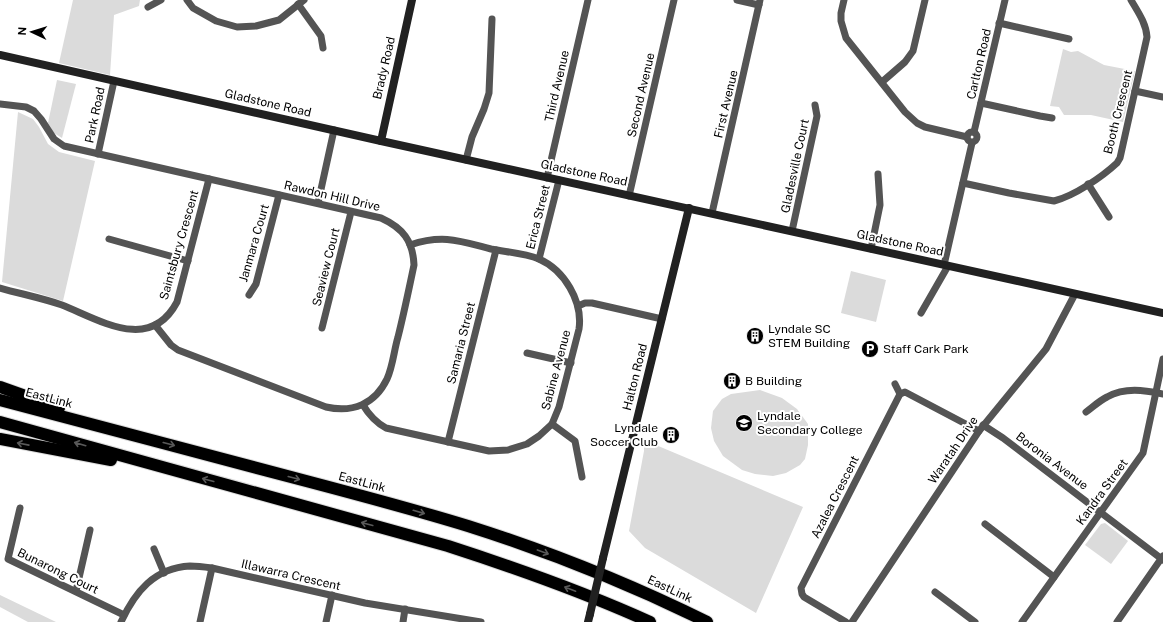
<svg xmlns="http://www.w3.org/2000/svg" width="1163" height="622" font-family="'Public Sans',sans-serif">
<style>
.green{fill:#dbdbdb}
.lines{fill:none;stroke-linecap:round;stroke-linejoin:round}
.highway-casing{stroke:#dbdbdb;stroke-width:14}
.street{stroke:#545454;stroke-width:7}
.secondary{stroke:#212121;stroke-width:8}
.highway{stroke:#000;stroke-width:12}
.secondary-bridge{stroke:#212121;stroke-width:8}
.oneway{stroke:#595959}
.labels{text-anchor:middle;dominant-baseline:central;stroke-width:4;stroke-linejoin:round;paint-order:stroke}
.street-label{font-size:12px;fill:#000;stroke:#fff}
.poi-label{font-size:12px;fill:#000;stroke:#fff;text-anchor:start}
</style>
<rect width="100%" height="100%" fill="#fff"/>
<!-- green -->
<g class="green">
<path d="M73,0H140L139,6L114,15L110,75L59,63Z"/>
<path d="M1063,49L1071,52L1078,51L1104,65L1135,71L1123,122L1091,115H1064L1059,107L1050,106Z"/>
<path d="M57,80L76,84L62,138L54,133L48,123Z"/>
<path d="M18,112L33,119L39,127L48,144L59,152L95,161L63,301L2,282Z"/>
<path d="M851,271L886,280L876,322L841,313Z"/>
<path d="M760,390L782,398L797,409L808,424V445L805,459L800,465L786,473L773,476L755,474L742,470L723,456L714,441L711,428L713,411L722,399L731,394Z"/>
<path d="M644,440L803,507L756,613L645,548L629,531L644,451Z"/>
<path d="M1105,523L1128,541L1111,564L1085,545L1101,524Z"/>
<path d="M0,595L56,622H28L0,607Z"/>
</g>
<g class="lines">
<!-- highway casing -->
<g class="highway-casing">
<g id="highway">
<path d="M0,387L59,408"/>
<path d="M0,400C103,428 207,454 310,482C363,496 416,510 468,526C550,552 630,584 707,622"/>
<path d="M0,422L448,546C516,568 584,592 650,622"/>
<path d="M0,439L111,460"/>
</g>
</g>
<!-- street -->
<g class="street">
<path d="M187,0L193,8L216,21L237,27L256,26L279,20L304,0"/>
<path d="M737,0L759,5"/>
<path d="M844,0L841,13V21L846,38L905,112L917,123L925,127L967,137"/>
<path d="M298,4L321,36L323,48"/>
<path d="M148,7L161,0"/>
<path d="M999,23L1069,39"/>
<path d="M882,82L905,62L913,51L925,0"/>
<path d="M1135,91L1163,97"/>
<path d="M981,103L1040,116L1052,118"/>
<path d="M0,104L26,107L34,111L41,119L54,139L64,146L381,218C403,228 413,241 414,265C409,289 404,313 398,337C394,350 393,366 387,379C375,404 353,413 326,407L178,350L171,345L155,325"/>
<circle cx="972" cy="137" r="5"/>
<path d="M974,132L1005,0"/>
<path d="M98,154L114,81"/>
<path d="M466,160L472,137L484,109L489,93L492,19"/>
<path d="M547,178L588,0"/>
<path d="M963,183L1009,193L1054,201C1074,196 1102,177 1117,163L1120,158L1147,37C1146,23 1138,12 1131,0"/>
<path d="M1088,184L1109,217"/>
<path d="M629,196L674,0"/>
<path d="M318,203L334,130"/>
<path d="M712,213L760,0"/>
<path d="M792,231L817,116L815,105"/>
<path d="M109,239L188,261"/>
<path d="M871,249L880,205L878,174"/>
<path d="M539,259L559,180"/>
<path d="M944,265L972,143"/>
<path d="M0,288C21,294 42,298 62,305C100,320 150,353 177,302L209,179"/>
<path d="M249,295L256,284L279,195"/>
<path d="M578,306L585,303H592L662,319"/>
<path d="M921,313L948,266"/>
<path d="M322,328L351,212"/>
<path d="M527,353L571,363"/>
<path d="M895,384L900,394"/>
<path d="M363,405C369,415 375,422 386,428L489,451L508,450L527,444L539,436L552,424L559,407L579,329C583,301 564,270 539,259C524,253 506,252 491,249C460,241 443,234 410,245"/>
<path d="M1086,412C1093,407 1099,401 1107,397C1125,387 1144,390 1163,394"/>
<path d="M552,424L575,441L582,477"/>
<path d="M983,425L1003,438L1163,560"/>
<path d="M448,442L496,250"/>
<path d="M20,508L8,559L124,615"/>
<path d="M985,524L1054,577"/>
<path d="M154,549L164,573"/>
<path d="M76,591L90,530"/>
<path d="M935,592L975,622"/>
<path d="M121,622C135,592 154,568 190,566C197,566 205,567 212,568L365,603L481,622"/>
<path d="M200,622L212,568"/>
<path d="M326,622L332,595"/>
<path d="M403,622L405,609"/>
<path d="M846,622L804,597L802,594L801,588L900,394L905,392L979,431"/>
<path d="M852,622L979,431L1046,349L1075,294"/>
<path d="M1022,622L1143,453L1163,359"/>
<path d="M1117,622L1163,556"/>
</g>
<!-- secondary -->
<g class="secondary">
<path d="M0,55L381,141L1163,313"/>
<path d="M381,141L412,0"/>
<path d="M603,558L689,208"/>
<path d="M588,622L590,614"/>
</g>
<!-- highway -->
<use href="#highway" class="highway"/>
<!-- secondary-bridge -->
<path class="secondary-bridge" d="M590,614L603,558"/>
</g>
<!-- one-way arrows -->
<defs><path id="oneway-shaft" d="M-6 0H5M1.5-3L5.5 0L1.5 3" fill="none" stroke-width="1.6" stroke-linecap="round" stroke-linejoin="round"/></defs>
<g class="oneway">
<use href="#oneway-shaft" transform="translate(23 444) rotate(-169)"/>
<use href="#oneway-shaft" transform="translate(80 444) rotate(-164)"/>
<use href="#oneway-shaft" transform="translate(169 444) rotate(15)"/>
<use href="#oneway-shaft" transform="translate(294 478) rotate(15)"/>
<use href="#oneway-shaft" transform="translate(208 480) rotate(-165)"/>
<use href="#oneway-shaft" transform="translate(419 512) rotate(16)"/>
<use href="#oneway-shaft" transform="translate(367 524) rotate(-165)"/>
<use href="#oneway-shaft" transform="translate(543 552) rotate(20)"/>
<use href="#oneway-shaft" transform="translate(570 589) rotate(-159)"/>
</g>
<!-- icons -->
<defs>
<g id="building-disc" transform="scale(0.9)"><circle r="9.5" fill="#000" stroke="#fff"/><path d="M-4-6H4V6H1V3H-1V6H-4ZM-2.5-4.3h1.7v1.8h-1.7ZM.8-4.3h1.7v1.8H.8ZM-2.5-1h1.7V.8h-1.7ZM.8-1h1.7V.8H.8Z" fill="#fff"/></g>
<g id="parking-disc" transform="scale(0.9)"><circle r="9.5" fill="#000" stroke="#fff"/><path d="M-3.5-5.5H1a3.5 3.5 0 0 1 0 7H-1V5.5H-3.5ZM-1-3.4V-.6H.8a1.4 1.4 0 0 0 0-2.8Z" fill="#fff"/></g>
<g id="school-disc" transform="scale(0.9)"><circle r="9.5" fill="#000" stroke="#fff"/><path d="M0-5L7-2L0 1L-7-2ZM-4 1L0 2.5L4 1V4Q0 6-4 4Z" fill="#fff"/></g>
</defs>
<g fill-rule="evenodd">
<use href="#building-disc" x="755" y="336"/>
<use href="#parking-disc" x="870" y="349"/>
<use href="#building-disc" x="732" y="381"/>
<use href="#school-disc" x="744" y="423"/>
<use href="#building-disc" x="671" y="435"/>
</g>
<g class="labels">
<!-- street labels -->
<g class="street-label">
<text transform="translate(979 64) rotate(-77)">Carlton Road</text>
<text transform="translate(384 68) rotate(-77)">Brady Road</text>
<text transform="translate(557 86) rotate(-77)">Third Avenue</text>
<text transform="translate(641 95) rotate(-77)">Second Avenue</text>
<text transform="translate(268 103) rotate(13)">Gladstone Road</text>
<text transform="translate(726 104) rotate(-77)">First Avenue</text>
<text transform="translate(1118 112) rotate(-76)">Booth Crescent</text>
<text transform="translate(95 115) rotate(-78)">Park Road</text>
<text transform="translate(795 166) rotate(-78)">Gladesville Court</text>
<text transform="translate(584 173) rotate(12)">Gladstone Road</text>
<text transform="translate(332 196) rotate(13)">Rawdon Hill Drive</text>
<text transform="translate(538 217) rotate(-76)">Erica Street</text>
<text transform="translate(254 243) rotate(-74)">Janmara Court</text>
<text transform="translate(900 243) rotate(12)">Gladstone Road</text>
<text transform="translate(179 245) rotate(-74)">Saintsbury Crescent</text>
<text transform="translate(326 267) rotate(-76)">Seaview Court</text>
<text transform="translate(461 343) rotate(-76)">Samaria Street</text>
<text transform="translate(556 370) rotate(-75)">Sabine Avenue</text>
<text transform="translate(635 377) rotate(-76)">Halton Road</text>
<text transform="translate(49 398) rotate(15)">EastLink</text>
<text transform="translate(953 450) rotate(-56)">Waratah Drive</text>
<text transform="translate(1052 461) rotate(37)">Boronia Avenue</text>
<text transform="translate(362 482) rotate(15)">EastLink</text>
<text transform="translate(1102 492) rotate(-54)">Kandra Street</text>
<text transform="translate(835 497) rotate(-63)">Azalea Crescent</text>
<text transform="translate(58 571) rotate(26)">Bunarong Court</text>
<text transform="translate(291 575) rotate(13)">Illawarra Crescent</text>
<text transform="translate(670 589) rotate(25)">EastLink</text>
</g>
<!-- poi labels -->
<g class="poi-label">
<text x="768" y="329">Lyndale SC<tspan x="768" dy="14">STEM Building</tspan></text>
<text x="883" y="349">Staff Cark Park</text>
<text x="745" y="381">B Building</text>
<text x="757" y="416">Lyndale<tspan x="757" dy="14">Secondary College</tspan></text>
<text x="658" y="428" text-anchor="end">Lyndale<tspan x="658" dy="14">Soccer Club</tspan></text>
</g>
</g>
<!-- north arrow -->
<g transform="translate(32 32) rotate(274)" stroke="#ffffff" stroke-width="3" paint-order="stroke">
<path d="M0-3L7 15L0 10L-7 15Z" fill="#000000"/>
<text y="-6" font-size="11" font-weight="bold" text-anchor="middle" fill="#000000">N</text>
</g>
</svg>
